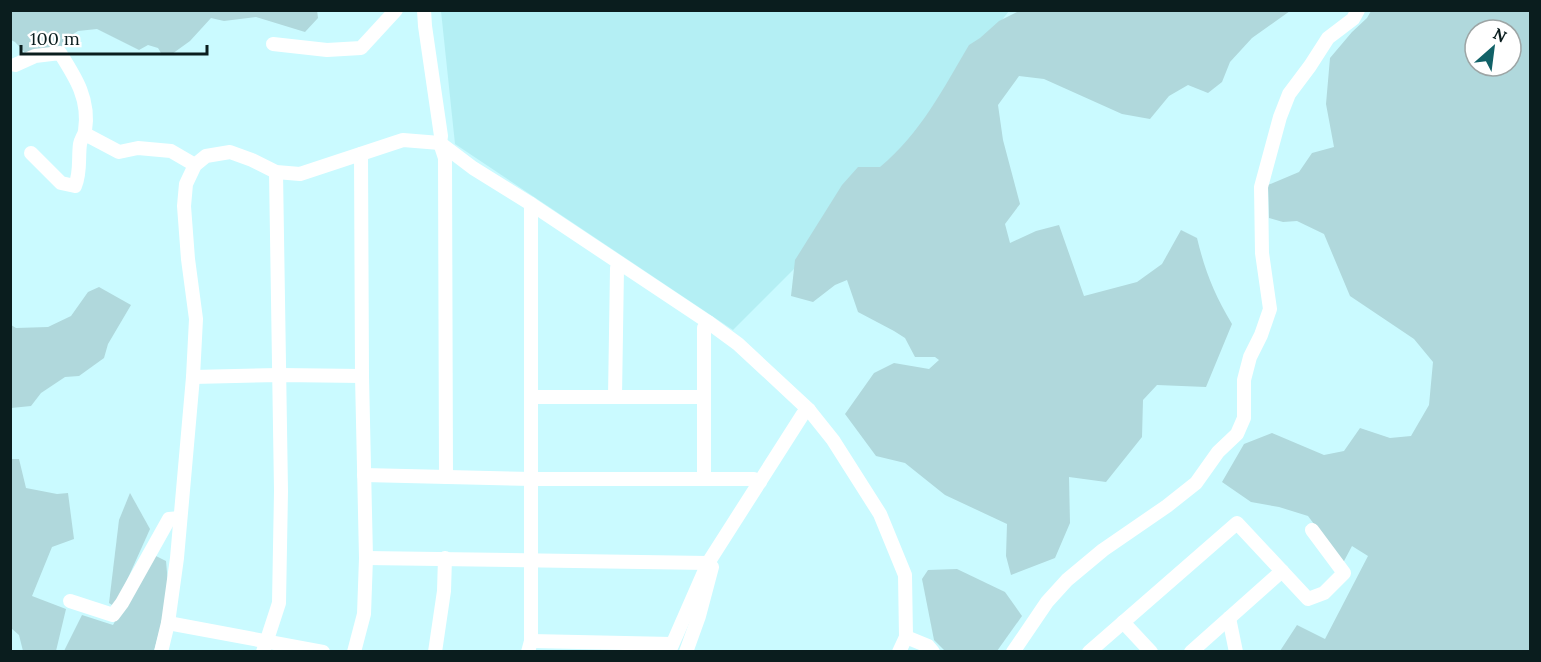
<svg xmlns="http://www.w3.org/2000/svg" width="1541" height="662" font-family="Lora,serif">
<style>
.built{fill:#b4eff4}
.green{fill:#b0d8dc;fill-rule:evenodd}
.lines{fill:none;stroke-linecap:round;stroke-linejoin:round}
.minor{stroke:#fff;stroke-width:14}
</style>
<rect width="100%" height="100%" fill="#cafaff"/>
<!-- built -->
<path class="built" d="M441,11H1009L905,145L805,258L733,330L455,144Z"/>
<!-- green -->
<g class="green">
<path d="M317,10L318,18L305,32L256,17L224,21L211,18L190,41L172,54L161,53L158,48L148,45L139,50L97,29L78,31L64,40L61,49L28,56L15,42L11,40V11Z"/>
<path d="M1021,10L1290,11L1252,38L1230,62L1222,82L1208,93L1188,85L1169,96L1150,119L1122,114L1044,79L1019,76L998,105L1003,140L1020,204L1005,224L1010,243L1036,231L1059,225L1084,296L1137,282L1162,264L1181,230L1197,238C1205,271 1214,294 1232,324L1206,387L1157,385L1143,400L1142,437L1106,482L1069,477L1070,523L1055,558L1011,575L1006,556L1007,524L945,495L905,463L876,456L845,414L874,373L894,363L929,369L939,360L935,357H915L905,338L894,331L858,312L847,280L835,285L813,302L791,296L795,260L842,185L858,167H880C920,134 943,89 969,45L980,38L999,21Z"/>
<path d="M1371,11H1530V651H1280L1297,625L1325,639L1368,556L1352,546L1343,563L1308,516L1279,507L1251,502L1222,482L1244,444L1272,433L1324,455L1344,451L1360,428L1390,438L1411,436L1429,405L1433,362L1414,339L1350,296L1324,234L1297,221L1283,222L1269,218L1268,185L1299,172L1312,153L1334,147L1326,104L1330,58L1352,32L1367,18ZM1475,30H1511V66H1475Z"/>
<path d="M99,287L131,305L108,344L104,358L79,376L65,377L41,393L31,406L11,408V325L16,328L48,327L71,316L88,292Z"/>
<path d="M11,459H19L26,488L57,494L68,493L74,539L52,547L32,596L66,609L56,651H23L19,635L11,628Z"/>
<path d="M130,493L150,529L115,607L109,603L119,520Z"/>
<path d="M152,554L166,561L169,595L154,651H64L82,615L113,625Z"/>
<path d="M957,569L1005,592L1022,616L997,651H945L934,640L922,579L928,570Z"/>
</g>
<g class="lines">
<!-- minor -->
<g class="minor">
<path d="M424,10L425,26L441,136L440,143L445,158L446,477"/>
<path d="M273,44L327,50L361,48L396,10"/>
<path d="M15,65L35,56L60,53C76,78 90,100 85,131C84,136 81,139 80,144C78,159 81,172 75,186L61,183L31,153"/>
<path d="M85,134L119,152L138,148L171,151L195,165"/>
<path d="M193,377L280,375L362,376"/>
<path d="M531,397H704"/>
<path d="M615,397L617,268L619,263"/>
<path d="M364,475L532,479H754L760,482"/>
<path d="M704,479V328L708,322"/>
<path d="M366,558L708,563L712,567L699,616L686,652"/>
<path d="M70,601L113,615L122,603L169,519L180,518"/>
<path d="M1229,618L1236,652"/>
<path d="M1123,622L1151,652"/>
<path d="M168,623L323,652"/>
<path d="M906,637L928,646L933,652"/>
<path d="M531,641L672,644"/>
<path d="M161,652L168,623L177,558L193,377L196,319L188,259L184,206L186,184L195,165L206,156L230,152L252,160L276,172L300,174L403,140L440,143L473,168L531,204L708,322L738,344L809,410L833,440L880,514L905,575L906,637L899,652"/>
<path d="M263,652L279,603L281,491L276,172"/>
<path d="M354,652L364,614L366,558L362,376L361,154"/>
<path d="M435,652L444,591L445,558"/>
<path d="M528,652L531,641V204"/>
<path d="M669,652L708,563L803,414L809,410"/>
<path d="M1013,652L1047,602L1067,580L1103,550L1167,506L1196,483L1218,452L1237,434L1244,418V380L1250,357L1261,335L1270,309L1262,253L1261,187L1280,117L1289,94L1310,66L1328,38L1353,19L1358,10"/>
<path d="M1089,652L1237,523L1308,599L1324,593L1344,573L1312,530"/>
<path d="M1191,652L1282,571"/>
</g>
</g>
<!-- border -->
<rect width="1541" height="662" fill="none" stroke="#0a1d1e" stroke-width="24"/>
<!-- north arrow -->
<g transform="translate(1493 48) rotate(28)"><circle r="28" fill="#ffffff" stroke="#9da5a5" stroke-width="1.5"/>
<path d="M0-4.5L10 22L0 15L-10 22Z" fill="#116167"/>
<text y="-9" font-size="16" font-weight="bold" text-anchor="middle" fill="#0a1d1e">N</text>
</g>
<!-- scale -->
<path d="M21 45v9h186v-9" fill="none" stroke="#0a1d1e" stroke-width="3"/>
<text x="30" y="45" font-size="18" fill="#0a1d1e" stroke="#ffffff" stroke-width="4.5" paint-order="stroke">100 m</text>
</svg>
